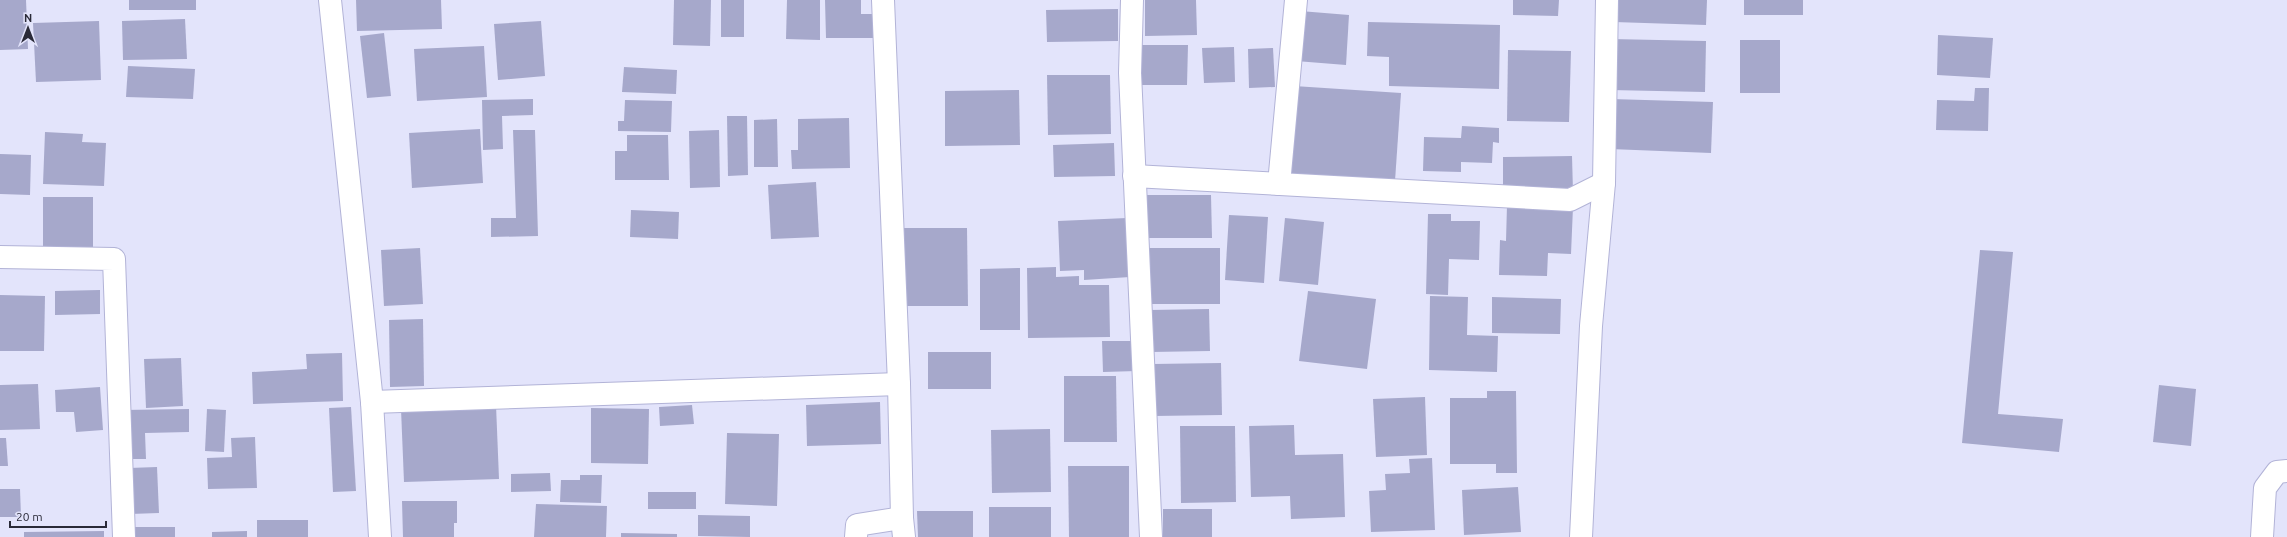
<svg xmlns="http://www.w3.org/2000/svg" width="2287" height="537" font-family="Ubuntu,sans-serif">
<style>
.building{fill:#a6a8cb}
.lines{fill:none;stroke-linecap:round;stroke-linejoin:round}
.street-casing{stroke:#b2b3d7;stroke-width:24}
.street{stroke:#fff;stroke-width:22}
</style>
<rect width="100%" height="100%" fill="#e3e4fb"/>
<!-- building -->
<g class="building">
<path d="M0,0H26L28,49L0,50Z"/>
<rect x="129" y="0" width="67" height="10"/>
<path d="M356,0H441L442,29L357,31Z"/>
<path d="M674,0H711L710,46L673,45Z"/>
<rect x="721" y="0" width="23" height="37"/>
<path d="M787,0H820V40L786,39Z"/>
<path d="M825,0H861V14H874V38H826Z"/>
<path d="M1145,0H1196L1197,35L1145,36Z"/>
<path d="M1513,0H1559L1558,16L1513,15Z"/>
<path d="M1614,0H1707L1706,25L1614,22Z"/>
<rect x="1744" y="0" width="59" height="15"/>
<path d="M1118,9V41L1047,42L1046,10Z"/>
<path d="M1300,11L1349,15L1346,65L1296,61Z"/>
<path d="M185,19L187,59L123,60L122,21Z"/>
<path d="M99,21L101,80L36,82L33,23Z"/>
<path d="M541,21L545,76L498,80L494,24Z"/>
<path d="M1368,22L1500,25L1499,89L1389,86V57L1367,56Z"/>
<path d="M384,33L391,96L367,98L360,36Z"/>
<path d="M1938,35L1993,38L1990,78L1937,75Z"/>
<path d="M1611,39L1706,41L1705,92L1610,90Z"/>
<rect x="1740" y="40" width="40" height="53"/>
<path d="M1140,45H1188L1187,85H1140Z"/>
<path d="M484,46L487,97L417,101L414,49Z"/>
<path d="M1234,47L1235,82L1204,83L1202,48Z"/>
<path d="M1273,48L1275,87L1249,88L1248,49Z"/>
<path d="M1508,50L1571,51L1569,122L1507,121Z"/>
<path d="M128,66L195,69L193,99L126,97Z"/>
<path d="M624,67L677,70L676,94L622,92Z"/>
<path d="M1047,75H1110L1111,134L1048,135Z"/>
<path d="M1294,86L1401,93L1395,181L1288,174Z"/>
<path d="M1975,88H1989L1988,131L1936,130L1937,100L1974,101Z"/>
<path d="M1019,90L1020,145L945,146V91Z"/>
<path d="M533,99V115L502,116L503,149L483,150L482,100Z"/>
<path d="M1611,99L1713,102L1711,153L1610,149Z"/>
<path d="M625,100L672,101L671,132L618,131V121H624Z"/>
<path d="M727,116H747L748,175L728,176Z"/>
<path d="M849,118L850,168L792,169L791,150H798V119Z"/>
<path d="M777,119L778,167H754V120Z"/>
<path d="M1462,126L1499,128V143L1493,142L1492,163L1461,162V172L1423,171L1424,137L1461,138Z"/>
<path d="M480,129L483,183L412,188L409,133Z"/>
<path d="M513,130H535L538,236L491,237V218H516Z"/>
<path d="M719,130L720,187L690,188L689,131Z"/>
<path d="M45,132L83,134L82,142L106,143L104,186L43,184Z"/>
<path d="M627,135H668L669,180H615V151H627Z"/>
<path d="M1114,143L1115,176L1054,177L1053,145Z"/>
<path d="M0,154L31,155L30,195L0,194Z"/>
<path d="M1572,156L1573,192L1503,193V157Z"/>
<path d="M816,182L819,237L771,239L768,185Z"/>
<path d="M1146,195H1211L1212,238H1146Z"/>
<rect x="43" y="197" width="50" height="52"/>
<path d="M1507,205L1573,207L1571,254L1548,253L1547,276L1499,275L1500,240L1506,241Z"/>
<path d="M631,210L679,212L678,239L630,237Z"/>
<path d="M1428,214H1451V221H1480L1479,260L1449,259L1448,295L1426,294Z"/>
<path d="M1229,215L1268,217L1264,283L1225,280Z"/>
<path d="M1127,218L1130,277L1084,280V270L1060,271L1058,221Z"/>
<path d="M1285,218L1324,222L1318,285L1279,281Z"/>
<path d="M904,228H967L968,306H905Z"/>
<path d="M420,248L423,304L384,306L381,250Z"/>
<rect x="1149" y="248" width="71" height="56"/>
<path d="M1980,250L2013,252L1998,414L2063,419L2059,452L1962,443Z"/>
<path d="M1056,267V277L1079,276V285H1109L1110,337L1028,338L1027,268Z"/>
<path d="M1020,268V330H980V269Z"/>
<path d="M100,290V314L55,315V291Z"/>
<path d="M1308,291L1376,299L1367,369L1299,361Z"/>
<path d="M0,295L45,296L44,351H0Z"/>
<path d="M1430,296L1468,297L1467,335L1498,336L1497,372L1429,370Z"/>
<path d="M1492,297L1561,299L1560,334L1492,333Z"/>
<path d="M1209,309L1210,351L1151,352L1150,310Z"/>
<path d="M423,319L424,386L390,387L389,320Z"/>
<path d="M1102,341H1136L1137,371L1103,372Z"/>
<rect x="928" y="352" width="63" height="37"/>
<path d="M342,353L343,401L253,404L252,372L307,369L306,354Z"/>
<path d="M181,358L183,406L146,408L144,359Z"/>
<path d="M1221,363L1222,415L1154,416L1153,364Z"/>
<path d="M1064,376H1116L1117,442H1064Z"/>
<path d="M38,384L40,429L0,430V385Z"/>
<path d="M2159,385L2196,389L2191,446L2153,442Z"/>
<path d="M100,387L103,430L76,432L74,412H56L55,390Z"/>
<path d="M1487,391H1516L1517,473H1496V464H1450V398H1487Z"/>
<path d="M1425,397L1427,455L1376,457L1373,399Z"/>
<path d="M880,402L881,444L807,446L806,405Z"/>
<path d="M496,405L499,479L404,482L401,409Z"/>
<path d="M692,405L694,424L660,426L659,407Z"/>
<path d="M351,407L356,491L333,492L329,408Z"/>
<path d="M591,408L649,409L648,464L591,463Z"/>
<path d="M189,409V432L145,433L146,459H125L123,410Z"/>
<path d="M207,409L226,410L224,452L205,451Z"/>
<path d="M1294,425L1295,455L1343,454L1345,517L1291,519L1290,496L1251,497L1249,426Z"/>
<path d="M1180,426H1235L1236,502L1181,503Z"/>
<path d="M1050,429L1051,492L992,493L991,430Z"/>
<path d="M727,433L779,434L777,506L725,504Z"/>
<path d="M255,437L257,488L208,489L207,458L232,457L231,438Z"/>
<path d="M0,438H6L8,466H0Z"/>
<path d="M1432,458L1435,530L1371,532L1369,491L1386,490L1385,474L1410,473L1409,459Z"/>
<path d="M1068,466H1129V537H1069Z"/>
<path d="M157,467L159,513L130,514L129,468Z"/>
<path d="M550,473L551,491L511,492V474Z"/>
<path d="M580,475H602L601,503L560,502L561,480H580Z"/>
<path d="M1518,487L1521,532L1464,535L1462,490Z"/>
<path d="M0,489H20L21,517H0Z"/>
<rect x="648" y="492" width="48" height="17"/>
<path d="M402,501H457V523H454V537H403Z"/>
<path d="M536,504L607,506L606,537H534Z"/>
<rect x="989" y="507" width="62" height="30"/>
<rect x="1163" y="509" width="49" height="28"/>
<path d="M917,511H973V537H918Z"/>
<path d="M698,515L750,516V537L698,536Z"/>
<rect x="257" y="520" width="51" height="17"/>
<rect x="132" y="527" width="43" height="10"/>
<path d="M104,531V537H24V532Z"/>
<path d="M247,531V537H212V532Z"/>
<path d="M621,533L677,534V537H621Z"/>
</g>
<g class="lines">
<!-- street casing -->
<g class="street-casing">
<g id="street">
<path d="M330,0L372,402L380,537"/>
<path d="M883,0L899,384L902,518L904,537"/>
<path d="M1132,0L1130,73L1151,537"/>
<path d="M1134,176L1570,200L1604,183"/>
<path d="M1279,184L1296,0"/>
<path d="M0,257L114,259L124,537"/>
<path d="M372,402L899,384"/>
<path d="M856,537L857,525L902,518"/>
<path d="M1581,537L1591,326L1604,183L1607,0"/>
<path d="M2262,537L2265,488L2277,472L2287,471"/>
</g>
</g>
<!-- street -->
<use href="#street" class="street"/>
</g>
<!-- north arrow -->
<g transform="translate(28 28)" stroke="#e3e4fb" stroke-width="3" paint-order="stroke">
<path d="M0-3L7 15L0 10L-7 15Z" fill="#2a2a38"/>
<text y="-6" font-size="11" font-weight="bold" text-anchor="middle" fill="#2a2a38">N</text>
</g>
<!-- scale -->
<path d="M10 521v6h96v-6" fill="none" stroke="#2a2a38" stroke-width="2"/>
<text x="16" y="521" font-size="12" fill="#2a2a38" stroke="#e3e4fb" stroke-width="3" paint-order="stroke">20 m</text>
</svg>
